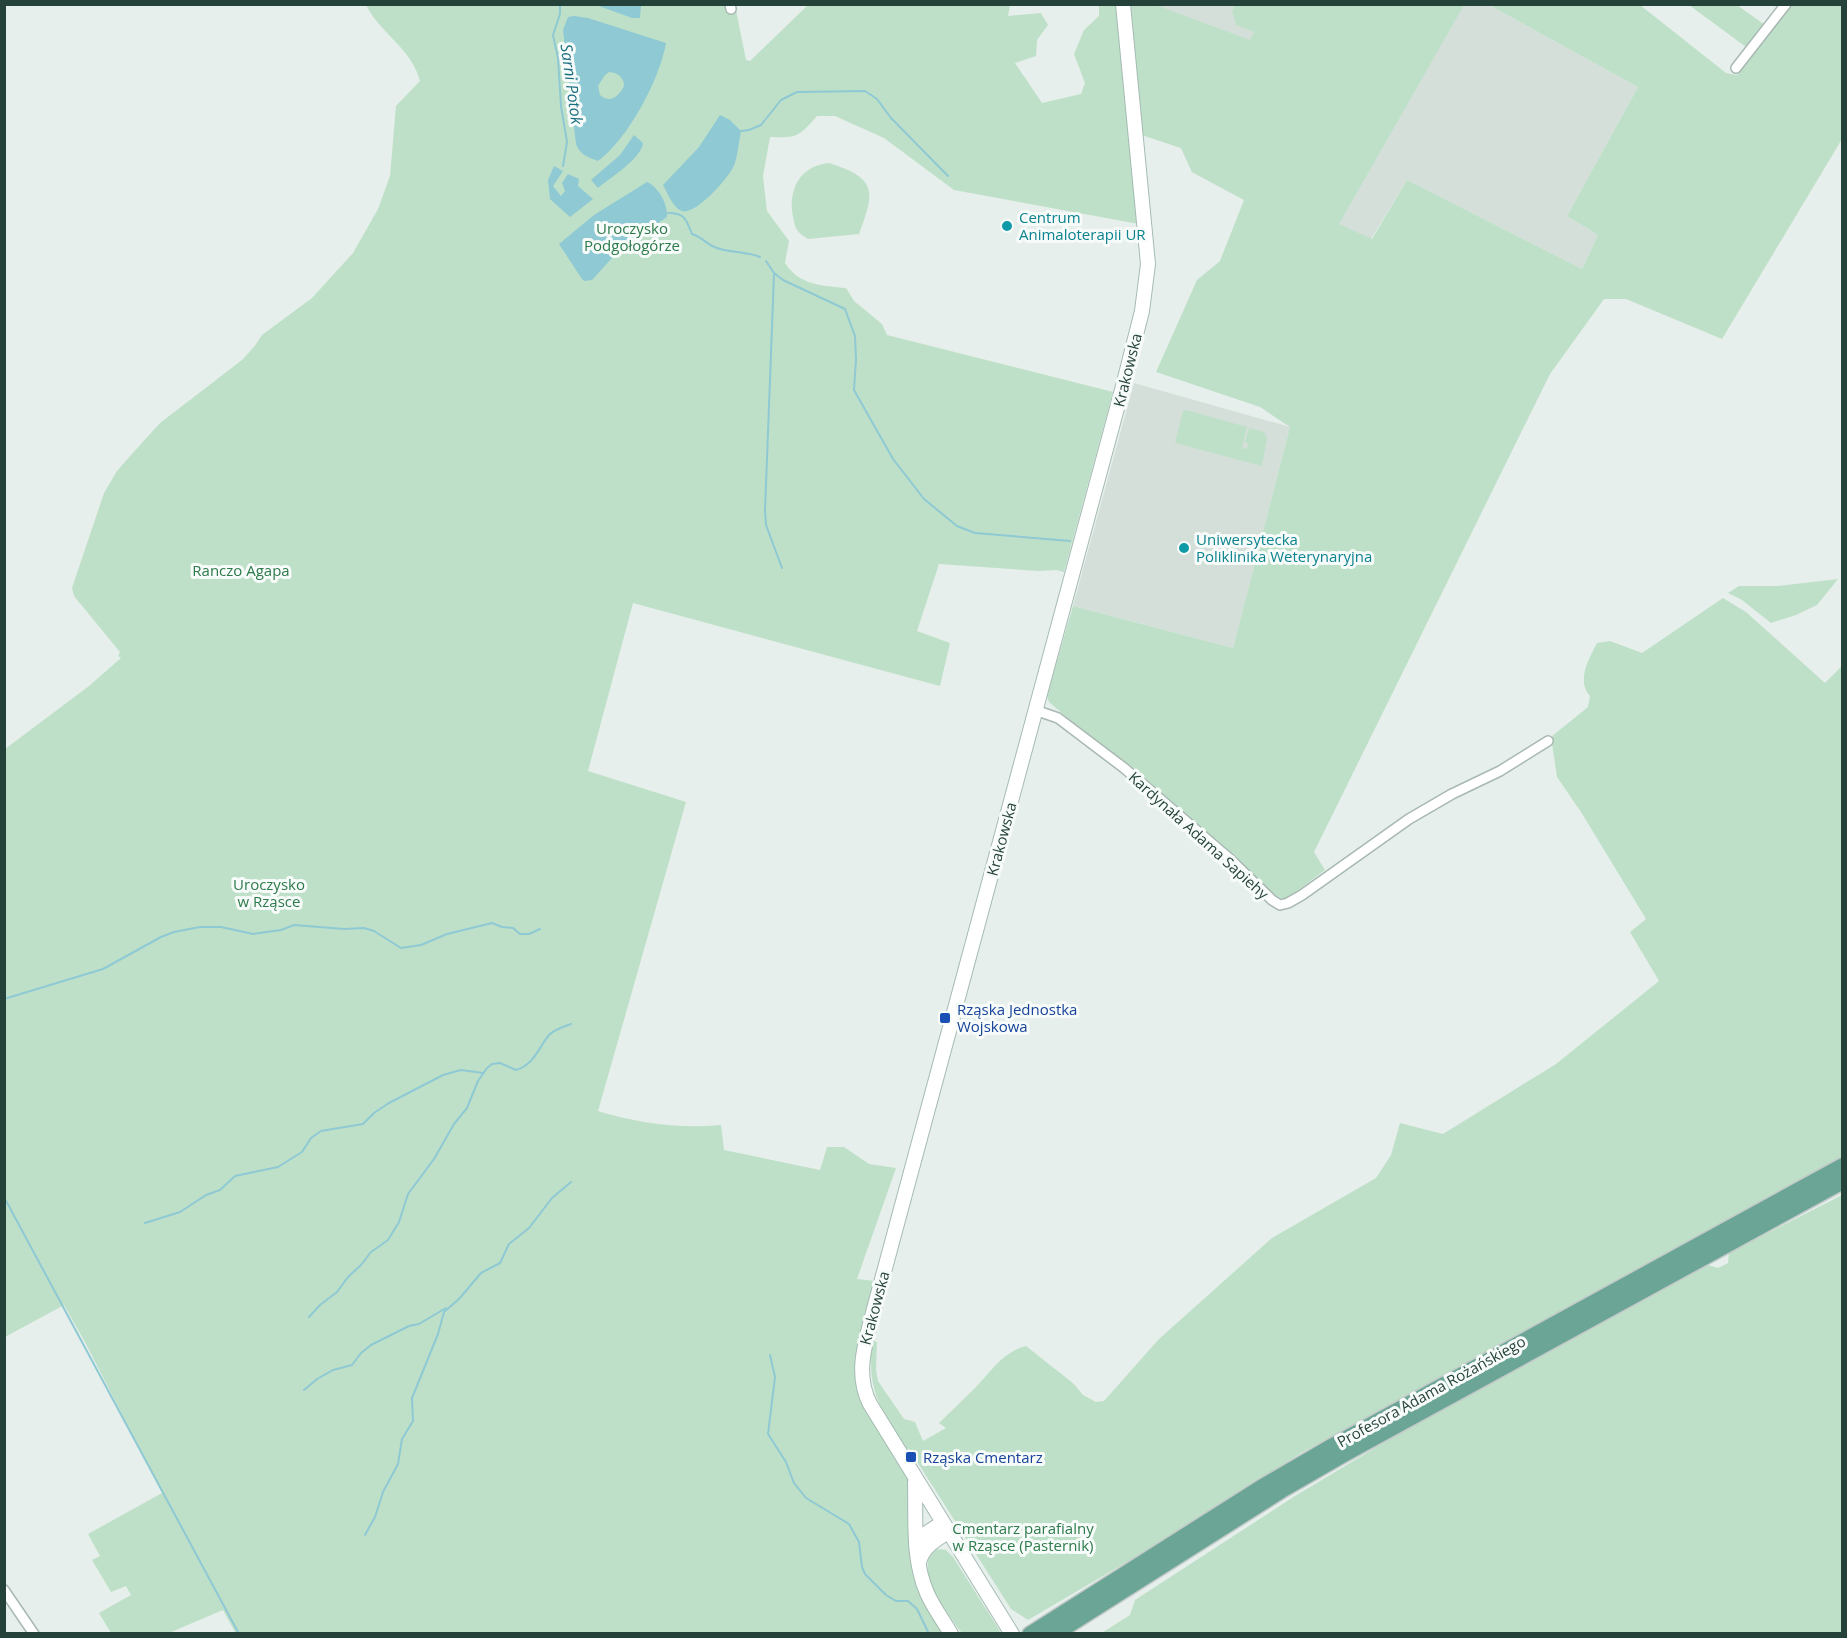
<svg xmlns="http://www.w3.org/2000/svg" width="1847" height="1638" font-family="'Open Sans',sans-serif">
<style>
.built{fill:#d4dfda}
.green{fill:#bfe0c8}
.water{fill:#8ec9d4;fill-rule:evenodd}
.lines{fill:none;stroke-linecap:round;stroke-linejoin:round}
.stream{stroke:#8ec9d4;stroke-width:2}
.street-casing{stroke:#a8b8b2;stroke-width:12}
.secondary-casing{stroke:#a4bbb3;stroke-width:16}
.primary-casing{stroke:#c2cac8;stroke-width:18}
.street{stroke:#fff;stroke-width:9}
.secondary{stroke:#fff;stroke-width:14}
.primary{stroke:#6aa596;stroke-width:15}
.culture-dot{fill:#0f9aa8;stroke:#f7fbf9;stroke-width:2}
.transit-dot{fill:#1a4fb4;stroke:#f7fbf9;stroke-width:2}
.labels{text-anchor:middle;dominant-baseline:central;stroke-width:6;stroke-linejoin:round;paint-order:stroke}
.culture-label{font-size:15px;fill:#0d838f;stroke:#f7fbf9;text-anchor:start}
.park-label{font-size:15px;fill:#2d7a4b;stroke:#f7fbf9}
.street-label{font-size:15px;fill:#24423a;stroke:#f7fbf9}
.transit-label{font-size:15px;fill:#164399;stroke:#f7fbf9;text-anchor:start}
.water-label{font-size:16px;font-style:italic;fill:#1c6f80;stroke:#f7fbf9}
</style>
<rect width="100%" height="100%" fill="#e6efeb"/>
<!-- built -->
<g class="built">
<path d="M1128,5H1489L1638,87L1567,216L1598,235L1582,269L1407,180L1371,239L1327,244L1192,172L1181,148L1142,135Z"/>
<path d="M1134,383L1290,427L1233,648L1073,606Z"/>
</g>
<!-- green -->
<g class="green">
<path d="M725,4L726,9L735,5L746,60L750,61L808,5H1010L1008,16L1041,13L1048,25L1037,40L1036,56L1015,63L1042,103L1081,94L1085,83L1074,54L1084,30L1099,16V5H1116L1139,224L954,190L884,138L835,116H817C799,137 797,138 770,137L763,176L767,211L789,241L785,263C799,285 822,286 846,288L854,301L882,324L887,335L1113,392L1064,572L1056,570L1039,571L939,564L917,631L950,643L940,686L633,603L588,771L686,802L598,1111C638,1123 679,1129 721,1125L724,1150L820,1170L827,1147H844L869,1164L896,1168L857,1279L875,1281L856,1382L864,1407L909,1479L914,1574L925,1602L944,1633L236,1634L223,1610L169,1633H111L99,1613L131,1595L126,1586L111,1592L92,1560L100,1556L88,1534L162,1493L86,1344L64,1305L5,1337V749L89,686L121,658L118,656L120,652L74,596L72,588L104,493L117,471L131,455L160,423L242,360L254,347L262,335L312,298L353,253L378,209L390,176L396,106L420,81C412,49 380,33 366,5Z"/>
<path d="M1128,5H1156L1250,40L1254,32L1236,25L1232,11L1235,5H1464L1339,224L1372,239L1407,180L1582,269L1598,235L1567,216L1638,87L1489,5H1640L1726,73L1737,75L1790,5H1842V139L1722,339L1626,299H1604L1550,374L1314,852L1325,870L1285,900L1272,894L1049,702L1047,696L1073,606L1233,648L1290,427L1260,407L1156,372L1197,280L1220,261L1244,200L1192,172L1181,148L1142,135Z"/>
<path d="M1689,5H1737L1765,25L1746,47Z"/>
<path d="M829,163C876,178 876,190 859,234L808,239C805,237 799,233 797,230C794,225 793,216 792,211C790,185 802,166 829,163Z"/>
<path d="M1186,410L1247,427L1242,448L1247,449L1248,443L1245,442L1249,428L1264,432L1267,438L1262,466L1175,443L1183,411Z"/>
<path d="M1838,579L1817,605L1796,615L1771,623L1742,600L1728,593L1739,586H1778Z"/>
<path d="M1723,598L1746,612L1825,683L1842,666V1157L1687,1245L1301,1453L1195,1522L1028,1620L1011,1609L909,1449L904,1448C880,1406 867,1392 872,1341L877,1342L876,1370L878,1381L904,1419L915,1422L923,1441L946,1428L939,1423C951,1411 963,1400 974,1389C991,1372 1002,1352 1026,1346L1074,1384L1083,1395L1096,1402L1104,1401L1159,1339L1272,1238L1376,1178L1391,1155L1400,1123L1443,1134L1556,1064L1659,981L1630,932L1646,919L1581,812L1557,777L1551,737L1588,707L1590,696C1576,680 1589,659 1597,643L1610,641L1642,653Z"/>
<path d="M1842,1195V1633L1100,1634L1130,1615L1135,1600L1295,1496L1415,1424L1704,1264L1718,1268L1728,1263L1729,1253Z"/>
<path d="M938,1549L946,1550L953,1557L1000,1631L999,1633H962C949,1616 909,1564 938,1549Z"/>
</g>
<!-- water -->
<g class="water">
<path d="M596,5H641L640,18H632Z"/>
<path d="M574,16L588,18L666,43C660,79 628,139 598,161C589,158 579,154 576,144L563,30L568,17ZM609,72C618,73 624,77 624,86C619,96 610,104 600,95L598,86L605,75Z"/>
<path d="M720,115L730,120L741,131C739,141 738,153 735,163C732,175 695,216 682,211C673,208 668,194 663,185L699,147Z"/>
<path d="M634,135L643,143C642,158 610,178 598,188L591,180L620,155Z"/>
<path d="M554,166L563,171L553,186L561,196L565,191L562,183L568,174L579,179L578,186L593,199L570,217L550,199L548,180Z"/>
<path d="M647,182C659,187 668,205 667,217L630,242L611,259L592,280L585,281L582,279L559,244L594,215Z"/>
</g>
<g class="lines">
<!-- stream -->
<g class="stream">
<path d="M560,4V14L553,35L558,58L561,106L567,142L563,166"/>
<path d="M741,131L749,130L761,125L781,100L797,92L865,91L877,99L891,118L948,176"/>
<path d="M668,213C686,213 686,220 692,234C704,238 707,245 717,248C731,253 746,251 760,257"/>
<path d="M766,261L774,273L783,280L845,309L855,336L856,359L854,390L893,459L924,499L957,526L975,533L1070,541"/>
<path d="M774,274L765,511L766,525L782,568"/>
<path d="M4,999L103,969L161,937L174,932L200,927H221L253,934L281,930L294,925L344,929L364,928L374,931L401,948L421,945L447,934L492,923L502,927L513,928L520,934H529L540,929"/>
<path d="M4,1197L239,1634"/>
<path d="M145,1223L180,1212L206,1195L220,1190L235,1176L278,1167L302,1152L311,1138L321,1131L363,1124L374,1113L389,1103L443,1075L461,1070L483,1073"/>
<path d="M309,1317L320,1305L337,1292L348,1277L361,1265L371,1252L388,1240L399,1222L408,1194L434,1159L454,1124L467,1108L478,1081L487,1068L492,1064L500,1063L516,1070C534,1065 539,1047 549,1035C555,1029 563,1027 571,1024"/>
<path d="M770,1355L775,1377L768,1434L786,1462L794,1483L806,1498L849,1524L859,1542L862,1567L865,1574L886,1595L896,1601H908L917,1609L929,1634"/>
<path d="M304,1390L317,1379L333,1370L352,1365L361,1353L371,1345L409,1326L419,1324L446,1308"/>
<path d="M365,1535L375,1517L383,1492L398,1464L402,1439L413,1421L412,1398L438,1334L444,1312L459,1299L481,1273L500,1263L509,1244L529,1228L552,1198L571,1182"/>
</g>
<!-- street casing -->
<g class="street-casing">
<g id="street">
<path d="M730,4L731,9"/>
<path d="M1736,68L1786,4"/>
<path d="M1035,710L1058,718L1124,768L1231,860L1272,900L1280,905L1288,903L1302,895L1409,819L1452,794L1500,771L1548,741"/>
<path d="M4,1590L34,1634"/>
</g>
</g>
<!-- secondary casing -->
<g class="secondary-casing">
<g id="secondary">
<path d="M915,1482C916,1518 912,1559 927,1593C933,1607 943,1620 951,1634"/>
<path d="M916,1543L922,1536L942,1523"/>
<path d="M919,1562C923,1547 935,1540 948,1532"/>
<path d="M1012,1634L870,1404C854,1373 866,1341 874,1309L1123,386L1142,311L1148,264L1123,4"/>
</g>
</g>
<!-- primary casing -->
<g class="primary-casing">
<g id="primary">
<path d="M1030,1634L1260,1488L1332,1446L1842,1166"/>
<path d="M1055,1634L1284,1489L1343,1455L1842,1182"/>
</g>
</g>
<!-- street -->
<use href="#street" class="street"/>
<!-- secondary -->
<use href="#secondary" class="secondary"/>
<!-- primary -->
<use href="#primary" class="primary"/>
</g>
<!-- markers -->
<g class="culture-dot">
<circle cx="1007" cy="226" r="6"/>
<circle cx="1184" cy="548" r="6"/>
</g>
<g class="transit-dot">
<rect x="939" y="1012" width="12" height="12" rx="3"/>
<rect x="905" y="1451" width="12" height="12" rx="3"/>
</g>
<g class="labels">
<!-- culture labels -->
<g class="culture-label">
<text x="1019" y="217">Centrum<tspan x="1019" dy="17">Animaloterapii UR</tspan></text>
<text x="1196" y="539">Uniwersytecka<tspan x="1196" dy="17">Poliklinika Weterynaryjna</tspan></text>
</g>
<!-- park labels -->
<g class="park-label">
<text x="632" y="228">Uroczysko<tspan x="632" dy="17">Podgołogórze</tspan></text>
<text x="241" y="570">Ranczo Agapa</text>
<text x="269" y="884">Uroczysko<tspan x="269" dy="17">w Rząsce</tspan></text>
<text x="1023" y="1528">Cmentarz parafialny<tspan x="1023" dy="17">w Rząsce (Pasternik)</tspan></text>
</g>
<!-- street labels -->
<g class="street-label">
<text transform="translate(1127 370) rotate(-76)">Krakowska</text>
<text transform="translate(1199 835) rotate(42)">Kardynała Adama Sapiehy</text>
<text transform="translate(1001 839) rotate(-75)">Krakowska</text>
<text transform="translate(874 1308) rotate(-75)">Krakowska</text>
<text transform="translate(1431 1391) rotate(-29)">Profesora Adama Rożańskiego</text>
</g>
<!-- transit labels -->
<g class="transit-label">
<text x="957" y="1009">Rząska Jednostka<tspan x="957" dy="17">Wojskowa</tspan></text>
<text x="923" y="1457">Rząska Cmentarz</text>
</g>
<!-- water labels -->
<g class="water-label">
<text transform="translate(572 84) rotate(82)">Sarni Potok</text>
</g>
</g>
<!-- border -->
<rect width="1847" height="1638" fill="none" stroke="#24423a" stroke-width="12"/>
</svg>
